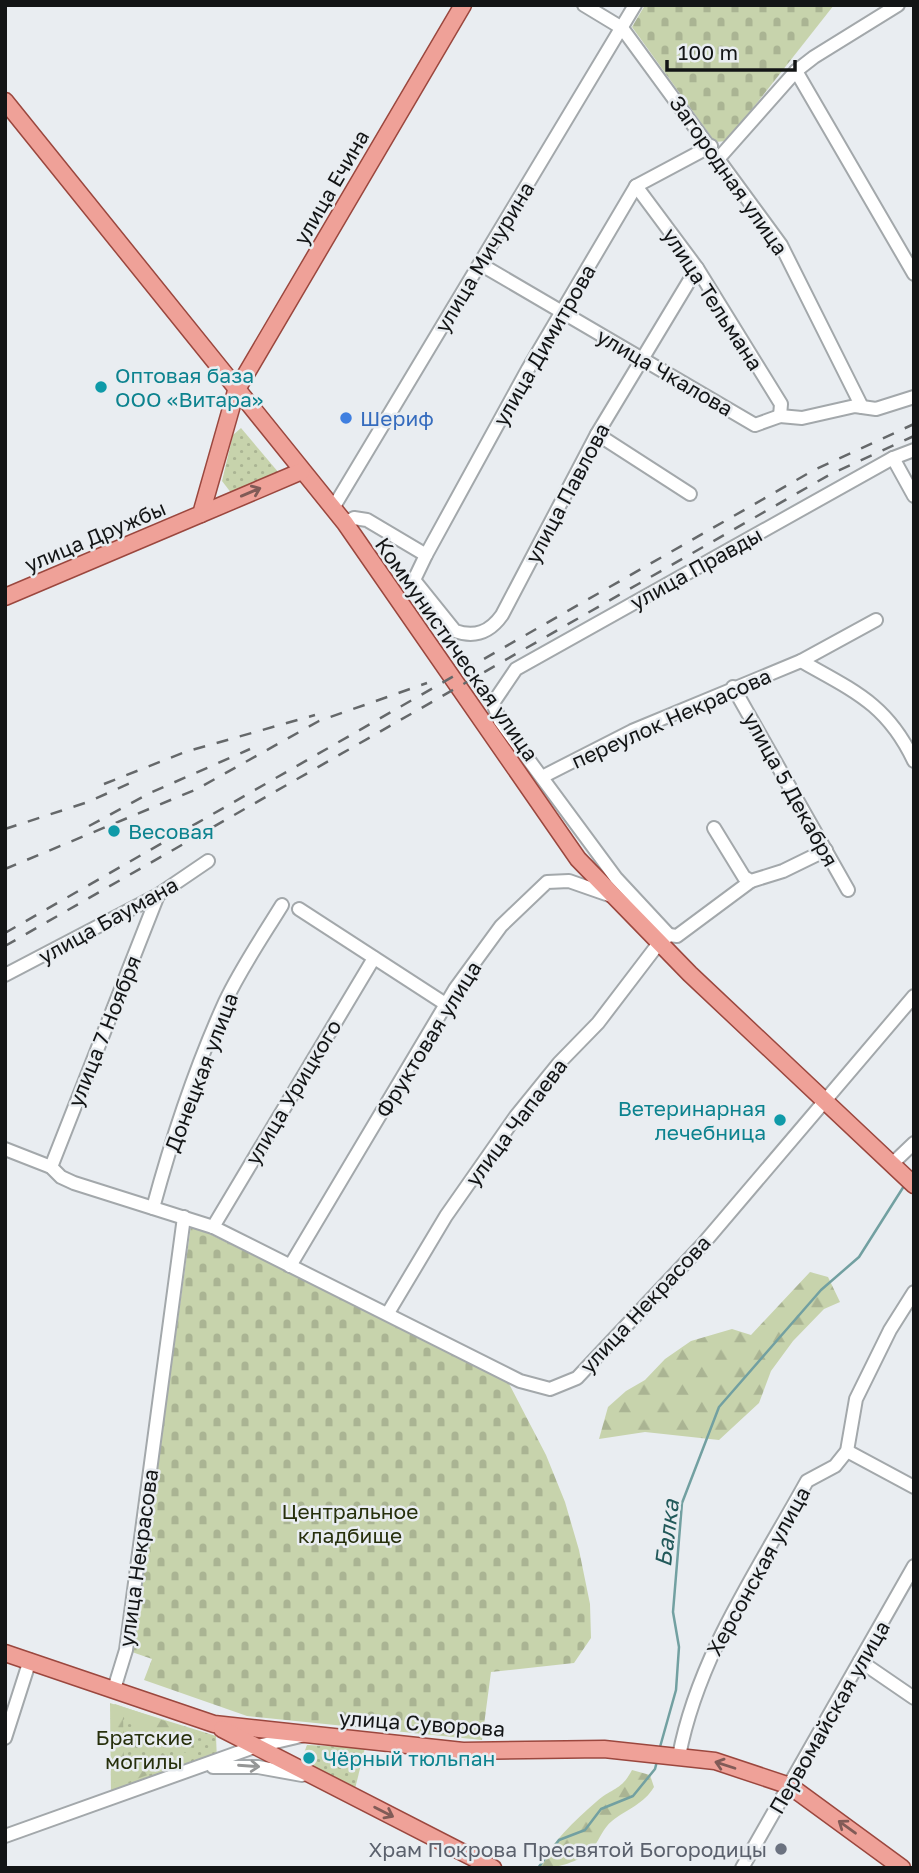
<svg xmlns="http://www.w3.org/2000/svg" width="919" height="1873" font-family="'Golos Text',sans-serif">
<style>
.grass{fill:url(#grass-dots)}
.forest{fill:url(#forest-firs)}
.cemetery{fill:url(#cemetery-stones)}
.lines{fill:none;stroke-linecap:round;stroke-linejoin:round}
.stream{stroke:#72a0a1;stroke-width:2.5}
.minor-casing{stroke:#a3a8ab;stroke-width:16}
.major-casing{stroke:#9b473e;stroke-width:19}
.minor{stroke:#fff;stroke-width:12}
.major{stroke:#efa198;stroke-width:16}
.rail{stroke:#65686a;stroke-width:2.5;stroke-dasharray:12 12;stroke-linecap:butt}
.oneway{stroke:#815b57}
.oneway2{stroke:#959696}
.culture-dot{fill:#0f9aa8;stroke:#e9edf1;stroke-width:2.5}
.shop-dot{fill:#3f7fe0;stroke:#e9edf1;stroke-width:2.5}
.worship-dot{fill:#6b7280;stroke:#e9edf1;stroke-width:2.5}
.labels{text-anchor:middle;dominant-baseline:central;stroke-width:5;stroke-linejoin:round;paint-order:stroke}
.street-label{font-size:21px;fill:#131516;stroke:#e9edf1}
.culture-label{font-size:21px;fill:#0d838f;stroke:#e9edf1;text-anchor:start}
.shop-label{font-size:21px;fill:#366cbe;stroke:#e9edf1;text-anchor:start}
.park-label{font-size:21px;fill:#27300c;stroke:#e9edf1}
.worship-label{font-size:21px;fill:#5b616d;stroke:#e9edf1;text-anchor:end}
.water-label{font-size:23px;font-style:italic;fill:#22595a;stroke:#e9edf1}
</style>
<defs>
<pattern id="grass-dots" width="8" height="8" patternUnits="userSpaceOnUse" patternTransform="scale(1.75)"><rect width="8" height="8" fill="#c7d3ac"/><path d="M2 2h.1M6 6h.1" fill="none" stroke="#aab493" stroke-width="1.8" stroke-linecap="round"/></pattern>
<pattern id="forest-firs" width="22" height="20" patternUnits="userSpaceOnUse" patternTransform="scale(1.75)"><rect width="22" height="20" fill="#c7d3ac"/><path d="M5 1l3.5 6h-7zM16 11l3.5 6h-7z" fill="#aab493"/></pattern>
<pattern id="cemetery-stones" width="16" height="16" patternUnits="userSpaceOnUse" patternTransform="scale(1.75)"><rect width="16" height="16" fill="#c7d3ac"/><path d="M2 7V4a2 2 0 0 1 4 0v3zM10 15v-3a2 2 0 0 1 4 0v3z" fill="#aab493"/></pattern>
</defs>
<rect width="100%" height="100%" fill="#e9edf1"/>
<!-- grass -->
<g class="grass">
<path d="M241,428L279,473L232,494L222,481L233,435Z"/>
<path d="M110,1703L216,1736L217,1761L111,1795Z"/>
<path d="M307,1745L365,1748L355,1789L301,1761Z"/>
</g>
<!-- forest -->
<g class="forest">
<path d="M810,1272L828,1277L840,1302L824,1309L793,1341L771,1371L759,1403L719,1440L645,1432L599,1439L608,1407L626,1391L645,1380L665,1359L691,1341L732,1329L751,1335Z"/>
<path d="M115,1704L194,1731V1738L162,1731L157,1737L139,1729L130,1716H123L124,1756L135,1766L150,1764L154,1750C167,1755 178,1759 189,1750L194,1752L195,1758L117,1786L113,1781L112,1706Z"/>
<path d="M632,1770L650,1775L654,1787C644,1804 627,1809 612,1821C603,1828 600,1839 593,1848C579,1863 557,1868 538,1868C551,1843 575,1820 596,1802C613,1787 621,1791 632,1770Z"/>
</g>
<!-- cemetery -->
<g class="cemetery">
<path d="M645,5H834L727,141L715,142L632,27Z"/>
<path d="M191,1225L506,1378L546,1455L565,1502L579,1550L590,1604L591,1638L574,1663L491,1672L482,1740L247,1716L144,1680L152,1659L132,1652Z"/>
</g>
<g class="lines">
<!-- stream -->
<g class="stream">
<path d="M660,1747L676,1690L679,1647L673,1612L682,1503L719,1407L821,1290L859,1257L904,1186"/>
<path d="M538,1868L559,1840L585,1830L601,1809L633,1796L655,1769L657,1761"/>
</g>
<!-- minor casing -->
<g class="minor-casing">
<g id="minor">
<path d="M584,5L622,28L781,245L862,407"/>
<path d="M796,71L914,274"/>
<path d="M719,158L796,71L814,57L898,5"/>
<path d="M636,186L697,268L781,404L780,416"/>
<path d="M480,264L755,425L780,416"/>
<path d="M697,268L597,434L502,615C490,632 475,638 455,631L414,580L426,555L528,369L636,186L711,146"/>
<path d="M780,416L802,418L855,406L876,409L914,397"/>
<path d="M597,434L690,494"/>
<path d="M893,458L914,496"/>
<path d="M333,508L635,5"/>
<path d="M345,523L354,518L367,520L426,555"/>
<path d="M801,661C854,691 887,704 914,761"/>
<path d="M733,687L848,890"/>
<path d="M542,777L632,731L801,661L876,620"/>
<path d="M714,828L744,877L751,881L783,871L826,850"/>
<path d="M299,909L447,1005"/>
<path d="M669,935L677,936L751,881"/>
<path d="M5,975L158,895L208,861"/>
<path d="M5,1149L51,1167L61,1177L74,1183L213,1227L520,1381L550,1389L577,1378L703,1244L914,996"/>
<path d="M892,1164L914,1143"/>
<path d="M51,1167L158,895"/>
<path d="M153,1208C172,1138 195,1068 225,1002C241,968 263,936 282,905"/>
<path d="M213,1227L374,958"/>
<path d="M290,1266L455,989L501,926L547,882L569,881L612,896"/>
<path d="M388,1313L446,1216L516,1116L559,1063L598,1023L659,943L669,935L616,878L500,721L493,703L516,669L893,458L914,450"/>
<path d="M847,1451L914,1487"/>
<path d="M860,1661L914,1698"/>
<path d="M114,1689L126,1650L184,1217"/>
<path d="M5,1738L30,1660"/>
<path d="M679,1756C698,1656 758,1570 807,1481L835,1466L847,1451L856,1399L890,1330L914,1292"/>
<path d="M213,1767H258L302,1775"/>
<path d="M5,1836L254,1747L301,1736"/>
<path d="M742,1868L914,1566"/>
</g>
</g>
<!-- major casing -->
<g class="major-casing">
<g id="major">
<path d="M5,101L345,523L578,859L690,974L914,1185"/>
<path d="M201,514L302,471"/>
<path d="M5,597L201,514L236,391L463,5"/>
<path d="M5,1653L214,1724L463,1751L604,1749L715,1761L790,1786L902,1868"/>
<path d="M222,1729L493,1868"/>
</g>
</g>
<!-- minor -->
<use href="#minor" class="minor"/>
<!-- major -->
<use href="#major" class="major"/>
<!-- rail -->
<g class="rail">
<path d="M104,784L185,752L315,715"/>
<path d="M89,826L150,793L250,749"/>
<path d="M5,829L88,802L137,780"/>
<path d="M5,869L197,789L319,721L427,683"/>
<path d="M5,933L814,470L914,424"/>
<path d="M5,946L829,475L914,436"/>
</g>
</g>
<!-- one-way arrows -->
<defs><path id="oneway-shaft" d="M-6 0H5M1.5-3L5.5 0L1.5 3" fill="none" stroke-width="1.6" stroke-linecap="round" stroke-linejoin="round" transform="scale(1.75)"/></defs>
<g class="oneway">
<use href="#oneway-shaft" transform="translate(251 492) rotate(-23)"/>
<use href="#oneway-shaft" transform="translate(725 1765) rotate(-162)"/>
<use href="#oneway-shaft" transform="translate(384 1812) rotate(27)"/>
<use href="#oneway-shaft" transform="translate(847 1827) rotate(-144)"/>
</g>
<use class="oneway2" href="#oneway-shaft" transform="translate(249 1766) rotate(4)"/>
<!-- markers -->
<g class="culture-dot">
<circle cx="101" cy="387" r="7"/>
<circle cx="114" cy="831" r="7"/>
<circle cx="780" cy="1120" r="7"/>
<circle cx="309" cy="1758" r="7"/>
</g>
<circle class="shop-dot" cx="346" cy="418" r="7"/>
<circle class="worship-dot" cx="781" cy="1849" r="7"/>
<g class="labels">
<!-- street labels -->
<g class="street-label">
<text transform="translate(729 175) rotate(55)">Загородная улица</text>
<text transform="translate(331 187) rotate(-60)">улица Ечина</text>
<text transform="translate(484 257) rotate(-59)">улица Мичурина</text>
<text transform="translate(713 299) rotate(57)">улица Тельмана</text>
<text transform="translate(544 345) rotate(-60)">улица Димитрова</text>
<text transform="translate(665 372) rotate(30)">улица Чкалова</text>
<text transform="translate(567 493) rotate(-62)">улица Павлова</text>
<text transform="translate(95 536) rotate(-23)">улица Дружбы</text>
<text transform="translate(696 568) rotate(-29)">улица Правды</text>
<text transform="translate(457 649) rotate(55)">Коммунистическая улица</text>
<text transform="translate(671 718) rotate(-24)">переулок Некрасова</text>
<text transform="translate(791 789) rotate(61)">улица 5 Декабря</text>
<text transform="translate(108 920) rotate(-29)">улица Баумана</text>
<text transform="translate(104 1031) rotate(-68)">улица 7 Ноября</text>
<text transform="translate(428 1039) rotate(-58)">Фруктовая улица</text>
<text transform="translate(201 1072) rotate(-69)">Донецкая улица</text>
<text transform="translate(293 1092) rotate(-59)">улица Урицкого</text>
<text transform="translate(516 1122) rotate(-53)">улица Чапаева</text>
<text transform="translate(645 1304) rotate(-47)">улица Некрасова</text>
<text transform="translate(138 1558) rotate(-82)">улица Некрасова</text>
<text transform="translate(758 1571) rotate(-61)">Херсонская улица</text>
<text transform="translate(829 1717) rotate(-60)">Первомайская улица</text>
<text transform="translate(422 1723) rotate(4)">улица Суворова</text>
</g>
<!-- culture labels -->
<g class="culture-label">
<text x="115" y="375">Оптовая база<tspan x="115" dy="24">ООО «Витара»</tspan></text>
<text x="128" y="831">Весовая</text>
<text x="766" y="1108" text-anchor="end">Ветеринарная<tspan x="766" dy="24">лечебница</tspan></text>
<text x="323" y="1758">Чёрный тюльпан</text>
</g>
<!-- shop labels -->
<g class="shop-label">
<text x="360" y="418">Шериф</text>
</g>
<!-- park labels -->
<g class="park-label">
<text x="350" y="1511">Центральное<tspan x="350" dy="24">кладбище</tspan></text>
<text x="144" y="1737">Братские<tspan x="144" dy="24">могилы</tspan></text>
</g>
<!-- worship labels -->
<g class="worship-label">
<text x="767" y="1849">Храм Покрова Пресвятой Богородицы</text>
</g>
<!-- water labels -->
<g class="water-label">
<text transform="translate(666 1533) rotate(-83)">Балка</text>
</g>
</g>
<!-- border -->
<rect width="919" height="1873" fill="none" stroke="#131516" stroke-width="14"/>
<!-- scale -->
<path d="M667 60v10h128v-10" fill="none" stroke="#131516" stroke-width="3.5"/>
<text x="678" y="60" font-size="21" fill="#131516" stroke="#e9edf1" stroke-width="5" paint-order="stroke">100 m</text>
</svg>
